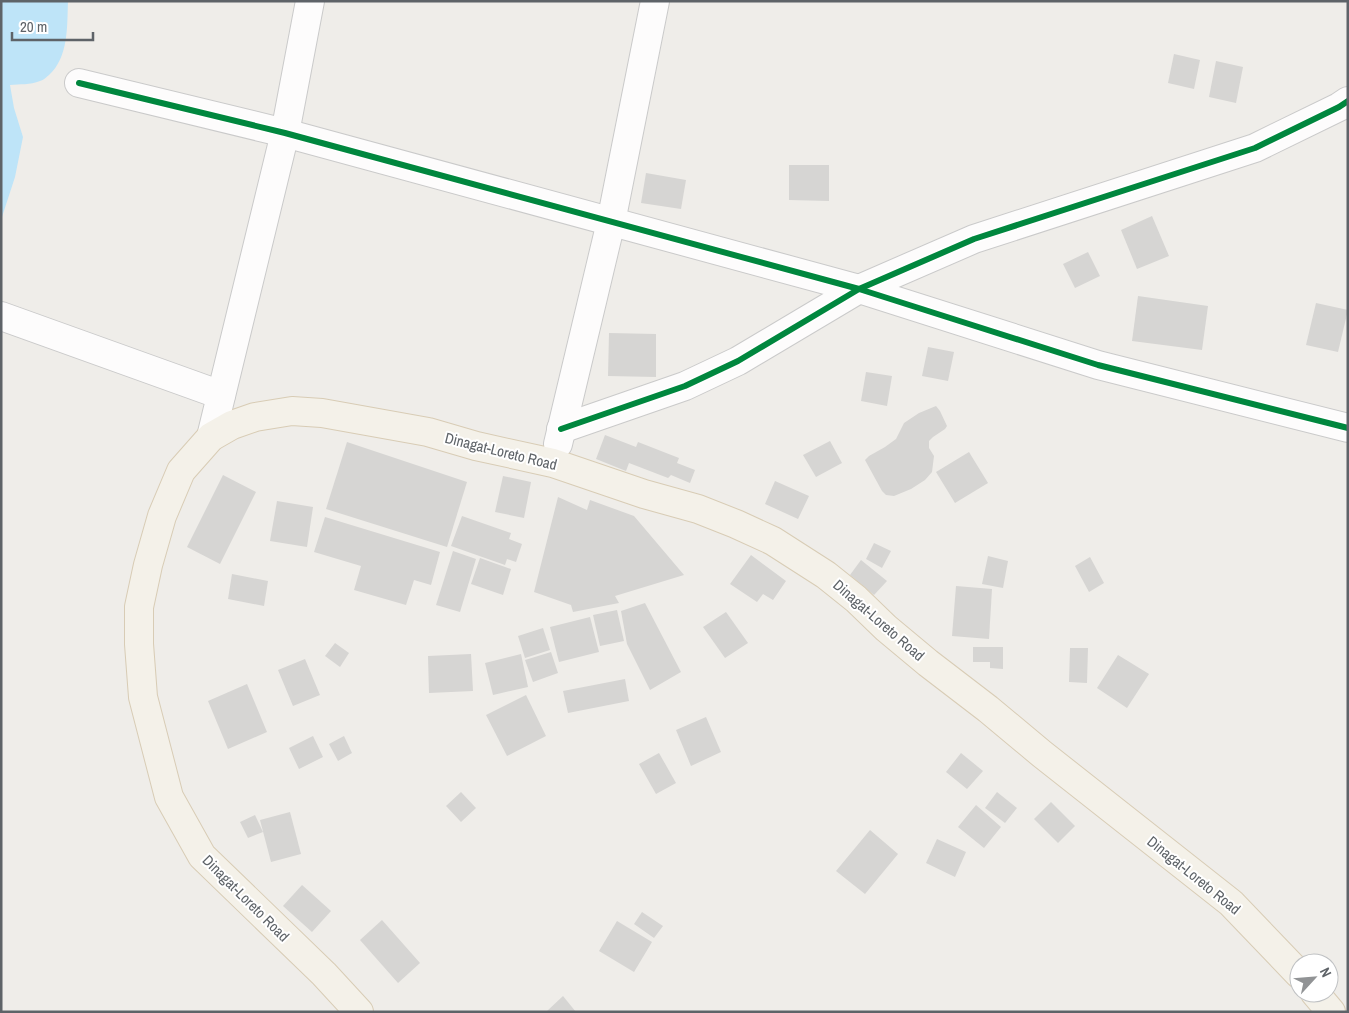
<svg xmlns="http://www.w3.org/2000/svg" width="1349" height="1013" font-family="'Archivo Narrow',sans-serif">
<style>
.water{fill:#bee4f8}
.building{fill:#d6d5d3}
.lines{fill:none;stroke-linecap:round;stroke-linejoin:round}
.minor-casing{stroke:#cacaca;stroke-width:30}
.major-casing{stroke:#d8ccb5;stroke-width:30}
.minor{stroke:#fdfcfc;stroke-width:28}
.major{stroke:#f4f1e9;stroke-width:28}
.cycleway-casing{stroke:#fff;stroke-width:9}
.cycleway{stroke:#00873e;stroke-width:6}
.labels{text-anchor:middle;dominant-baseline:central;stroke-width:4;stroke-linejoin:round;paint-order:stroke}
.street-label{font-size:15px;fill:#5e6368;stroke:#fff}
</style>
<rect width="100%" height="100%" fill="#efede9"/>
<!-- water -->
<path class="water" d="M1,1H68C67,25 69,57 49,75C46,77 44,80 40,81C30,85 20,84 10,85L14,108L23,137L15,177L1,220Z"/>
<!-- building -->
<g class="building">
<path d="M1174,54L1200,60L1194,89L1168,83Z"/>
<path d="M1216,61L1243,67L1236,103L1209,97Z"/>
<path d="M789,165H829V201L789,200Z"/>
<path d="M646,173L686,180L681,209L641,203Z"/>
<path d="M1152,216L1169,256L1137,269L1121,230Z"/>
<path d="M1088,252L1100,276L1075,288L1063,264Z"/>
<path d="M1138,296L1208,306L1202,350L1132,341Z"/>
<path d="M1316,303L1348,310L1338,352L1306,345Z"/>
<path d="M609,333L656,334V377L608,376Z"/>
<path d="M928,347L954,352L948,381L922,376Z"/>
<path d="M866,372L892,376L887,406L861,401Z"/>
<path d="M936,406L940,411L947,426L945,429L933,437L929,441V448L934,456L932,472L925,480L911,489L894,496L886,495L882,491L865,460L869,456L885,447L896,439L904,423L919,413Z"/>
<path d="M605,435L636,447L638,442L679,458L677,463L695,470L690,483L671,475L668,478L629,463L626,471L596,459Z"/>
<path d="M830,441L842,463L816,477L803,455Z"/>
<path d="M347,442L467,482L447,547L326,509Z"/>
<path d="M969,452L988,483L955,503L936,472Z"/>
<path d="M223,475L256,492L220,564L187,547Z"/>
<path d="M503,476L531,482L524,518L495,512Z"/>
<path d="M775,481L809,496L798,519L765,504Z"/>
<path d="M558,497L587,510L590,500L634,516L684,575L615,596L619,603L573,612L571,605L534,592Z"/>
<path d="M277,501L313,507L307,547L270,541Z"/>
<path d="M462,516L511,533L509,539L522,544L516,562L507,559L505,565L451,546Z"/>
<path d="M325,517L440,552L431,585L414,580L406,605L354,590L361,566L314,552Z"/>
<path d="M874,543L891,551L882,568L866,559Z"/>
<path d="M453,551L476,559L460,612L436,605Z"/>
<path d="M751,555L786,581L773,600L763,594L757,602L730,584Z"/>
<path d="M988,556L1008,561L1003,588L982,584Z"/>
<path d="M1090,557L1104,583L1089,592L1075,566Z"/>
<path d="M480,558L511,569L503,595L471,584Z"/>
<path d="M861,560L887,581L874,595L850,575Z"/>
<path d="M232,574L268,581L264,606L228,599Z"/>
<path d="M956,586L992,589L989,639L952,636Z"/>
<path d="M645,603L681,672L650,690L627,644L621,611Z"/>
<path d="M617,610L624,641L600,646L593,615Z"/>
<path d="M726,612L748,643L725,658L703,627Z"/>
<path d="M590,617L599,652L559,662L550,627Z"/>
<path d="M543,628L550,650L525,658L518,636Z"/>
<path d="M335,643L349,653L340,667L325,656Z"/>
<path d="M973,647H1003V669L990,668V662H973Z"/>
<path d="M1070,648H1088L1087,683L1069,682Z"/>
<path d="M551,652L558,673L533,682L525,660Z"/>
<path d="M471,654L473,691L429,693L428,656Z"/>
<path d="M521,654L528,687L493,695L485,663Z"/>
<path d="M1118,655L1149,674L1127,708L1097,688Z"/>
<path d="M305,659L320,695L293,706L278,670Z"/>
<path d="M625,679L629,701L568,713L563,691Z"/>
<path d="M247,684L267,732L228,749L208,701Z"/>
<path d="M526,695L546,736L507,756L486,715Z"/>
<path d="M706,717L721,752L691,766L676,730Z"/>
<path d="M313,736L323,757L299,769L289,748Z"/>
<path d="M344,736L352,753L338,761L329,744Z"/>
<path d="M659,753L676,783L656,794L639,764Z"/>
<path d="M961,753L983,771L967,789L946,772Z"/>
<path d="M461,792L476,808L461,822L446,806Z"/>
<path d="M997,792L1017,808L1005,823L985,808Z"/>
<path d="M1051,802L1075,826L1058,843L1034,819Z"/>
<path d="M976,805L1001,827L984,848L958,827Z"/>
<path d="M290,812L301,854L271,862L260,820Z"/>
<path d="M255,815L263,832L248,838L240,822Z"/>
<path d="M870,830L898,854L865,894L836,871Z"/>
<path d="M937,839L966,852L955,877L926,863Z"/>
<path d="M302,885L331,911L312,932L283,906Z"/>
<path d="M642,912L663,926L654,938L634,924Z"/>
<path d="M382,920L420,963L398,983L360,940Z"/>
<path d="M617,921L652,942L634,972L599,951Z"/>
<path d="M563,996L576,1012H546Z"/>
</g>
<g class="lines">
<!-- minor casing -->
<g class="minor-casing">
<g id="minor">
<path d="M79,83L285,133L859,289L1098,365L1348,428"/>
<path d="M1,316L221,395"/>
<path d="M561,429L685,386L738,361L859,289L974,239L1255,148L1339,107L1348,101"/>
<path d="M211,437L285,133L310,1"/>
<path d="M558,444L611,222L655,1"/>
</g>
</g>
<!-- major casing -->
<g class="major-casing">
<g id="major">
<path d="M1315,993L1331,1012"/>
<path d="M359,1012L324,974L202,856L169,797L143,697L139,644V607L148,565L162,516L181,471L211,437L232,425L255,417L292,411L322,413L428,432L476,446L553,463L644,494L698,509L736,524L773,541L826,575L856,599L886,628L928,663L988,709L1042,754L1231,903L1299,974"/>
</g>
</g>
<!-- minor -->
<use href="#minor" class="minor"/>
<!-- major -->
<use href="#major" class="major"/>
<!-- cycleway casing -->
<g class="cycleway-casing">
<g id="cycleway">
<path d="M79,83L285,133L859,289L1098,365L1348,428"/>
<path d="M561,429L685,386L738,361L859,289L974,239L1255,148L1339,107L1348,101"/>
</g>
</g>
<!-- cycleway -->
<use href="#cycleway" class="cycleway"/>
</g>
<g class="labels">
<!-- street labels -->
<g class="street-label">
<text transform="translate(501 451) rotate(14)">Dinagat-Loreto Road</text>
<text transform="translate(879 620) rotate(41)">Dinagat-Loreto Road</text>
<text transform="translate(1194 875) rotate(39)">Dinagat-Loreto Road</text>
<text transform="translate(246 898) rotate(45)">Dinagat-Loreto Road</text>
</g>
</g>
<!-- border -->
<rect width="1349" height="1013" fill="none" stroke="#5e6368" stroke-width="5"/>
<!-- north arrow -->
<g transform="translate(1314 978) rotate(64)"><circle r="24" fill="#ffffff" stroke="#bfc1c3"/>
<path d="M0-4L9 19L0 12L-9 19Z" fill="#919395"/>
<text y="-8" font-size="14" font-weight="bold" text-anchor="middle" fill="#5e6368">N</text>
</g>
<!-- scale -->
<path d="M12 32v8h81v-8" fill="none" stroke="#5e6368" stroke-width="2.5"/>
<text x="20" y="32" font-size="15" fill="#5e6368" stroke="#ffffff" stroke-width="4" paint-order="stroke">20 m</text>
</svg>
